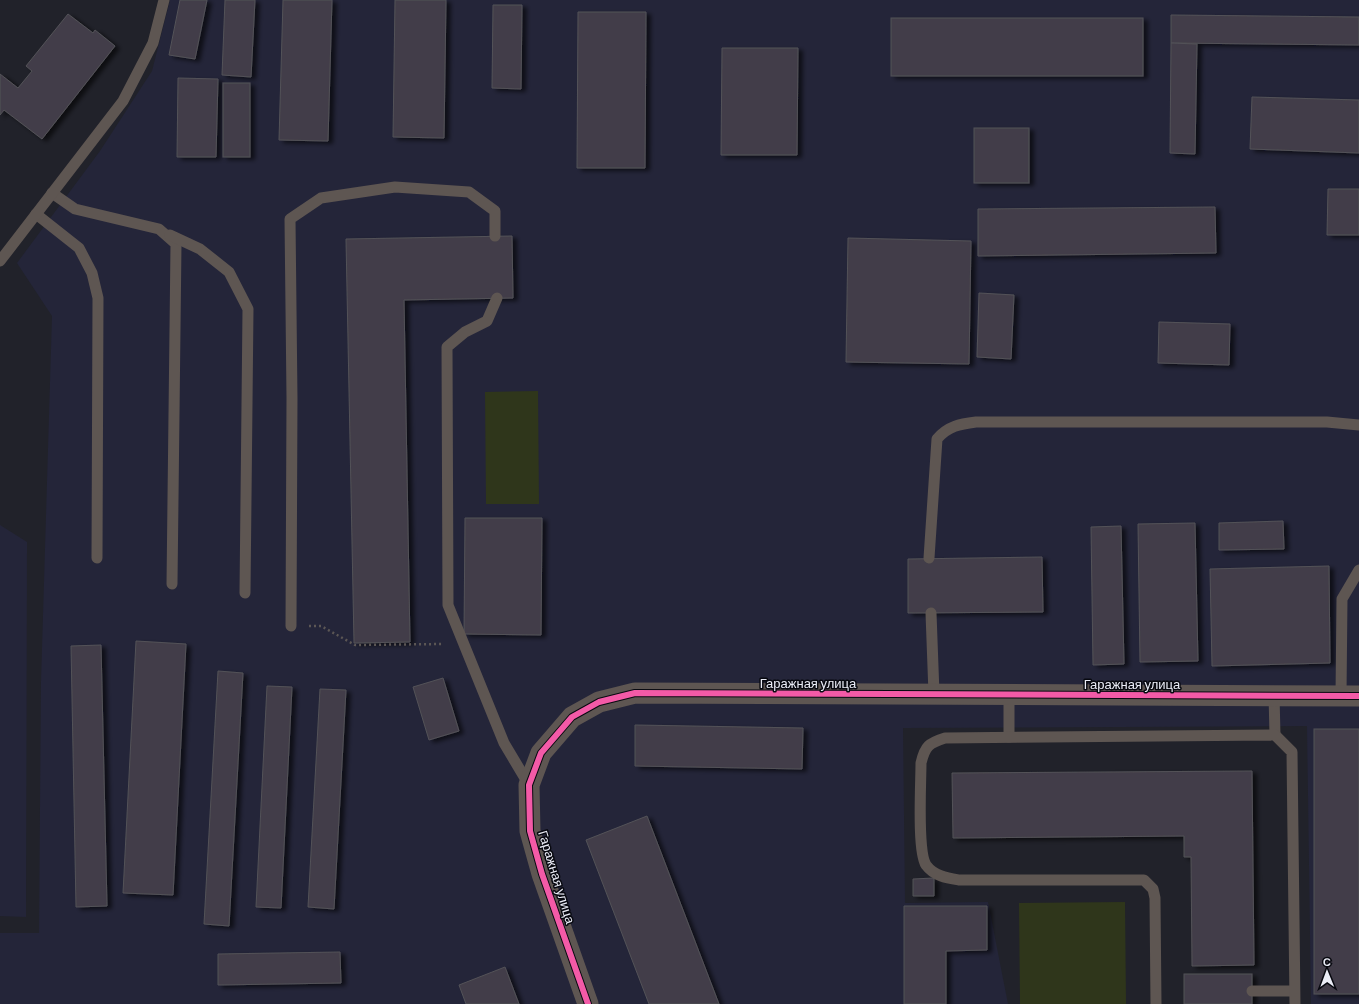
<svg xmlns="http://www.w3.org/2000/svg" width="1359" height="1004" font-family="Barlow,sans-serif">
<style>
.built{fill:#242539}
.green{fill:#2f361b}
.building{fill:#423e48;stroke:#535258;filter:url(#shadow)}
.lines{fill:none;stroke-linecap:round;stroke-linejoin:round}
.path{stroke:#5c5755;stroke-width:2.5;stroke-dasharray:2 3;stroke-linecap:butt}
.service{stroke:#5e5652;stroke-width:11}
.minor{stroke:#5e5652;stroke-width:21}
.cycleway-casing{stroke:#080910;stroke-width:8}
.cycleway{stroke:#f35aa7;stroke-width:6}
.labels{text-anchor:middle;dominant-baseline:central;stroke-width:3;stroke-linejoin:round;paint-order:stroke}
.street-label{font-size:13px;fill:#ebedf7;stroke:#080910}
</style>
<defs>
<filter id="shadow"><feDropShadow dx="4.5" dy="2.5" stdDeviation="2" flood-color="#0009"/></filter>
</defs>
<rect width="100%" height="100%" fill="#21222a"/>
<!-- built -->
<g class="built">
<path d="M170,0H1359V1004H1311L1307,726L903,728L905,903L988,902L1008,1004H0V933H39L41,682L52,316L17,263L100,151L152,71Z"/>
<path d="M0,525L27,542L26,917L0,916Z"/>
</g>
<!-- green -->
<g class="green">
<path d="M538,391L539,504H486L485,392Z"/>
<path d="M1125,902L1126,1004H1020L1019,903Z"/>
</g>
<!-- building -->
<g class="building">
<path d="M180,0H207L195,59L169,55Z"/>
<path d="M225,0H255L251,77L222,75Z"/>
<path d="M283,0H332L328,141L279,140Z"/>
<path d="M395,0H446L444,138L393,137Z"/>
<path d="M493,5H522L521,89L492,88Z"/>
<path d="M578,12H646L645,168H577Z"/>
<path d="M68,14L93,33L95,30L115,46L42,139L4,110L0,115V74L18,88L32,71L26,66Z"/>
<path d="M1171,15L1359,17V45L1171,43Z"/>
<rect x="891" y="18" width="252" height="58"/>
<path d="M1171,43L1197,44L1195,154L1170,153Z"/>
<path d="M722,48H798L797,155H721Z"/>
<path d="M178,78L218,79L216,157H177Z"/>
<rect x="223" y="83" width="27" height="74"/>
<path d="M1252,97L1359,100V153L1250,149Z"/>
<rect x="974" y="128" width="55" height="55"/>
<path d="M1328,189H1359V235H1327Z"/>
<path d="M1215,207L1216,253L978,256V209Z"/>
<path d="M512,236L513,298L404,300L410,642L354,643L346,239Z"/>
<path d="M848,238L971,241L969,364L846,362Z"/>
<path d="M979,293L1014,295L1011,359L977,357Z"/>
<path d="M1159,322L1230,324L1229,365L1158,363Z"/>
<path d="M465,518H542L541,635L464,634Z"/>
<path d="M1283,521L1284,549L1219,550V523Z"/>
<path d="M1195,523L1198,661L1140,662L1138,524Z"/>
<path d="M1121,526L1124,664L1093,665L1091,527Z"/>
<path d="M1042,557L1043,612L908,613V559Z"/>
<path d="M1329,566L1330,663L1212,666L1210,569Z"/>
<path d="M136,641L186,644L173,895L123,893Z"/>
<path d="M101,645L107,906L76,907L71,646Z"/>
<path d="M218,671L243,673L229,926L204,924Z"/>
<path d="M443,678L459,731L429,740L413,687Z"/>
<path d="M267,686L292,687L281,908L256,907Z"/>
<path d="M320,689L346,690L334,909L308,907Z"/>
<path d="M635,725L803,728L802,769L635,766Z"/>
<rect x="1314" y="729" width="45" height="265"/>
<path d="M1252,771L1254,965L1192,966L1191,857H1184V836L953,838L952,773Z"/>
<path d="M647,816L719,1004H649L586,840Z"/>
<path d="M934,878V896H913V879Z"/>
<path d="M904,906H987V950L946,951V1004H904Z"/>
<path d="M340,952L341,983L218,985V954Z"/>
<path d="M505,967L519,1004H466L459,985Z"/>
<rect x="1184" y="974" width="68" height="30"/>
</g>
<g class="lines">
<!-- path -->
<path class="path" d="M309,626H321L355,645L444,644"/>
<!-- service -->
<g class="service">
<path d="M52,193L75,209L159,229L176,244L172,584"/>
<path d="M36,214L79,248L92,273L98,298L97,558"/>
<path d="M170,235L200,249L229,272L248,309L245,593"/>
<path d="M0,261L123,101L153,43L164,0"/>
<path d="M497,298L487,321L465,332L447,347L448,605L504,743L529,785"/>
<path d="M929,558L937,439C948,426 960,424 976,422H1327L1359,425"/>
<path d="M931,613L934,694"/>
<path d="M291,626L292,398L290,219L321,198L395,187L469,192L495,211V236"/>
<path d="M1009,694V737"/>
<path d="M1274,695L1275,735"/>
<path d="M1341,695L1342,599L1359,570"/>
<path d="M1252,991H1294"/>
<path d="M1156,1004L1155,898L1153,889L1144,880H959C947,878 934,876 926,865C917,851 921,783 921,763C925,746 929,743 945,738L1275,735L1292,752L1295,1004"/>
</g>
<!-- minor -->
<path class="minor" d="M588,1004L542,874L530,831L529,785L541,753L572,717L599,702L635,693L1359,696"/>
<!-- cycleway casing -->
<g class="cycleway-casing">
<path id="cycleway" d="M588,1004L542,874L530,831L529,785L541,753L572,717L599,702L635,693L1359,696"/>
</g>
<!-- cycleway -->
<use href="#cycleway" class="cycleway"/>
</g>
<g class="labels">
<!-- street labels -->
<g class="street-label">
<text x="808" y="683">Гаражная улица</text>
<text x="1132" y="684">Гаражная улица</text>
<text transform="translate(557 877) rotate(73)">Гаражная улица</text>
</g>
</g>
<!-- north arrow -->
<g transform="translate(1327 972) rotate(359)" stroke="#080910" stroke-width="3" paint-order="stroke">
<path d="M0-3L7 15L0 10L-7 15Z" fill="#ebedf7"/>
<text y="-6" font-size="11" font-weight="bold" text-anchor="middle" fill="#ebedf7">С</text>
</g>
</svg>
